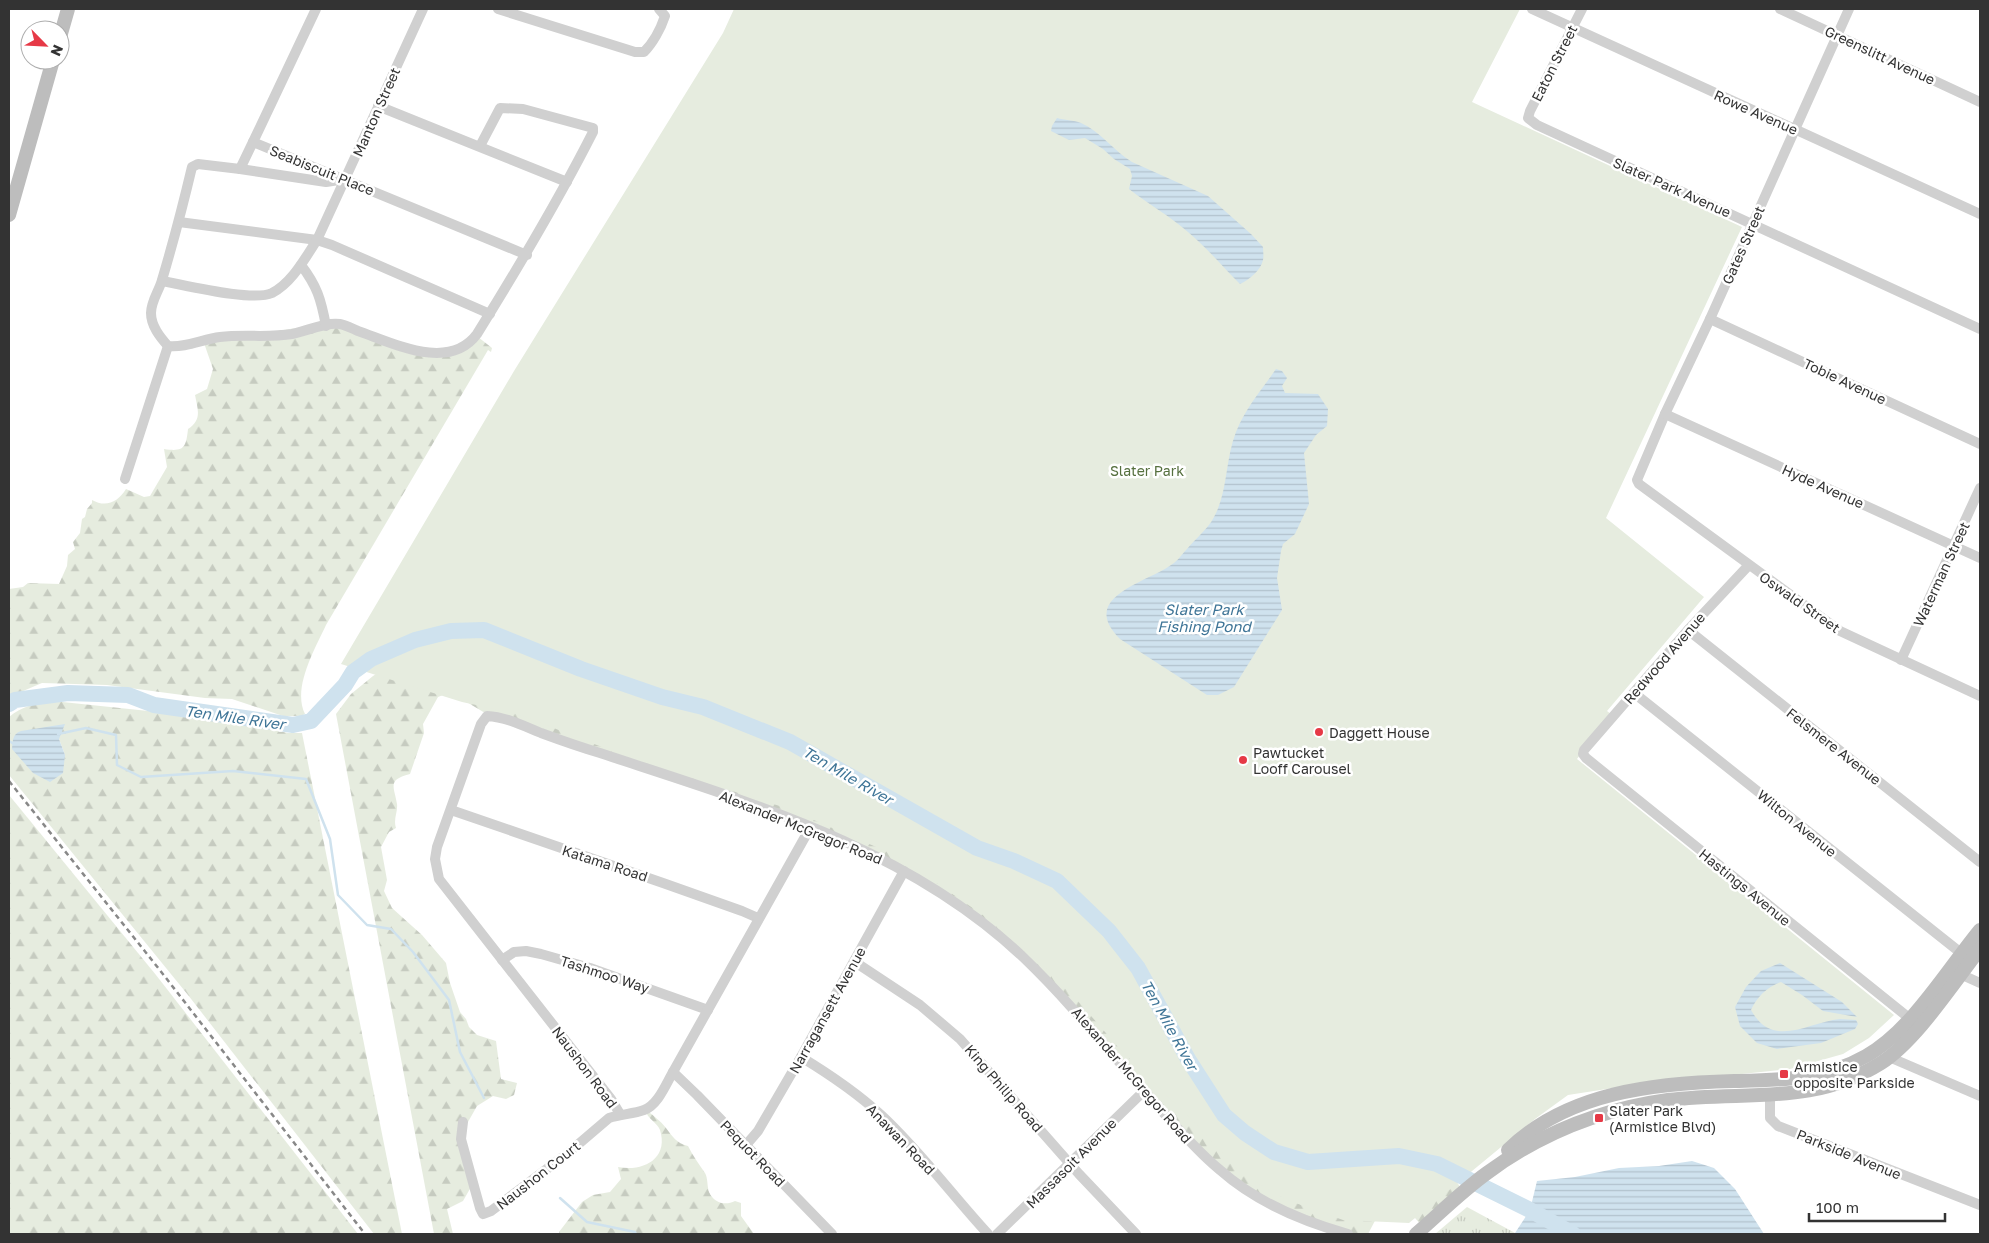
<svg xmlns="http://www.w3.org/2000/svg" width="1989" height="1243" font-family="'Golos Text',sans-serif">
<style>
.grass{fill:url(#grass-tufts)}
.forest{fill:url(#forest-firs);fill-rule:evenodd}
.green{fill:#e6ecdf}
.water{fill:url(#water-rules)}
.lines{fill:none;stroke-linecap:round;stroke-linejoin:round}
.stream{stroke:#cfe2ee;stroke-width:2.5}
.river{stroke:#cfe2ee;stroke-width:16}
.street{stroke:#d0d0d0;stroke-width:10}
.secondary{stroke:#bdbdbd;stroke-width:14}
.rail{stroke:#888;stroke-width:2.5;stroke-dasharray:5 4;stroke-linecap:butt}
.poi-dot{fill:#e63946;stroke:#fff;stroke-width:2}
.labels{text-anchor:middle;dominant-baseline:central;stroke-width:5;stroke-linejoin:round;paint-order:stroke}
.street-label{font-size:14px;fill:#333;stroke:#fff}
.park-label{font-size:14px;fill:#56703f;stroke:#fff}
.poi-label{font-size:14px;fill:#333;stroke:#fff;text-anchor:start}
.water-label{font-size:15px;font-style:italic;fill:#3f7597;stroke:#fff}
</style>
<defs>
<pattern id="grass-tufts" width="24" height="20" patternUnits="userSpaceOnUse" patternTransform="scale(1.25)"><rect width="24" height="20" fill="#e6ecdf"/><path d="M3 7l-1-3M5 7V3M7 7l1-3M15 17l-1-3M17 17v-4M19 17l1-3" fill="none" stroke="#c6cbc0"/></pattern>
<pattern id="forest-firs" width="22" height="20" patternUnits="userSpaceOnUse" patternTransform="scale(1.25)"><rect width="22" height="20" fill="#e6ecdf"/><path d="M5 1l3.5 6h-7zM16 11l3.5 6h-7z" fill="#c6cbc0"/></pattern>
<pattern id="water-rules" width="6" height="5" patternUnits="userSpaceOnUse" patternTransform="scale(1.25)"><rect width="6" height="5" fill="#cfe2ee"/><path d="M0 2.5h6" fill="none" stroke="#b2c2cd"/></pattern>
</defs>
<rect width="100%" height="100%" fill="#fff"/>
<!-- grass -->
<path class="grass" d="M1467,1207L1517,1234H1435Z"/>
<!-- forest -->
<g class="forest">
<path d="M327,323L426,354L460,345L473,333L492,348L491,352L488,350L326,625C315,649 292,688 305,714L301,716H283L232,699L205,698L107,685L42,683L9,697V589L23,587L28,583L59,584L67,566L68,555L75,549L73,542L80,533L82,519L85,517L87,509L92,503V500C106,508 118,502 126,489L144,497L150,496L167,467L164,449C184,452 186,448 188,429C202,420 198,410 195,395L207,389L213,369L204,343Z"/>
<path d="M393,663L646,703L1457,1182L1463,1192L1422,1226L1408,1210L1378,1215L1368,1234H1352L1285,1213L1193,1147L1018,952L951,900L836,838L485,713L455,695H443L438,697L423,724L424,733L410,774C387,780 394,786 397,804C398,812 393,819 396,828L389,832L381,847L387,880L384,891L392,908L422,935L446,963L450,983L460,1012L466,1019L469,1027L477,1035L496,1041L501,1079L517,1083L514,1095L506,1099L493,1096L477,1106L468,1122L459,1128L471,1187L463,1201L447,1209L453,1234H434L336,714L351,694L373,676Z"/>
<path d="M53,701L215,718L288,733H302L402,1234H374L188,995L9,775V717C22,706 36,703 53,701ZM16,733L59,739L65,755Z"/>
<path d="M9,795L156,975L358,1234H9Z"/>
<path d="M644,1108C651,1114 661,1121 666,1128C673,1137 676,1143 688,1146C693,1156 699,1164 705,1173C708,1178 707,1186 709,1192C714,1203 725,1206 735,1201L741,1203V1216L754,1234H560L559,1232L582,1202L593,1195L610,1192L621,1179L618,1167C643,1172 669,1159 660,1130C657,1122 648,1120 644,1108Z"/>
</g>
<!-- green -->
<path class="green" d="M734,9H1520L1472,102L1742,227L1606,518L1704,597L1607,711L1611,714L1577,759L1894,1015L1869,1038L1843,1054L1790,1069L1626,1086L1568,1095L1535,1119L1409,1223L1343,1220L1287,1200L1242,1174L1192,1120L1118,1047L1059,979L996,924L897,856L786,808L640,762L518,714L462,702L341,664L514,371L723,33Z"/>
<!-- water -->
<g class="water">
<path d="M1057,118C1064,120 1074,120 1081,123C1100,131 1114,151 1132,162L1208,196L1251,234L1263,247C1263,251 1264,256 1263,260C1261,270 1249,280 1240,284C1223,267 1207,248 1188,232C1170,216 1148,204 1129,189L1132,176L1130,169L1114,159L1103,149L1085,138L1069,140L1051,131L1052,126Z"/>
<path d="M1276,369L1282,371L1287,378L1282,386L1285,393L1318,394L1328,409L1327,426L1316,435L1304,453L1309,504L1295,534L1283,544L1281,551L1277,578L1282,610L1234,687L1218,695H1207L1120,639C1077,596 1148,583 1174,563C1179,559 1183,553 1187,549C1195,539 1208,529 1214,517C1228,492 1225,460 1236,432C1246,407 1261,391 1276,369Z"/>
<path d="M65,724L59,739L65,755L63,773L50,782L33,773L12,749C13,741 12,734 21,731Z"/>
<path d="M1780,963L1842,1002L1857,1017L1823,1011L1802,995L1781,982C1767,987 1757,997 1751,1010C1773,1050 1808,1022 1840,1019C1845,1019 1851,1020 1856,1020L1858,1024L1855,1029L1821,1043L1777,1049L1757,1043L1740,1026L1735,1007L1746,987L1761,971Z"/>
<path d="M1692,1161L1714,1168L1735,1189L1764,1234L1515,1233L1530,1210L1537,1181L1575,1177L1619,1168L1659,1166Z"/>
</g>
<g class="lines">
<!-- stream -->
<g class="stream">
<path d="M58,734L86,728L116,735L117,765L141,777L233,771L306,779L330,839L338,895L367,925L391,929L413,952L449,1000L460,1052L484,1098"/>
<path d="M9,741L14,744"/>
<path d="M560,1198L587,1222L635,1232L636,1234"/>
</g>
<!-- river -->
<path class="river" d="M9,704L15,700L68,693L128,695L154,705L293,725L311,721L345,685L353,672L371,659L415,640L451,631L484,630L581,669L662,697L703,707L790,742L977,848L1014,861L1057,881L1109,931L1138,968L1188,1059L1224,1115L1245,1133L1274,1152L1308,1162L1399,1156L1437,1164L1530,1210L1573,1234"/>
<!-- street -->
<g class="street">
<path d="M316,9L253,142L527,255"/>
<path d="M498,9L635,52H644C653,43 661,28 665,16L659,9"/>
<path d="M1532,9L1980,214"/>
<path d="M1582,9L1530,111L1528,118L1537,125L1980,329"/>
<path d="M1780,9L1980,102"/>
<path d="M1849,9L1710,319L1665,414L1637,480L1639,484L1840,631L1980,696"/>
<path d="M378,106L567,182"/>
<path d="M240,169L253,142"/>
<path d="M345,179L326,182L240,169L198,164L192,167C183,205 173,243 162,280C159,291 151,301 151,313C151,326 160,337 168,346C186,348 203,339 220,337C244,334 268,338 292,334C307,331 325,322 340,324C346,325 353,329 358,331C393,343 449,372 477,334C518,268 558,201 593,132V128L523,109L500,108L480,146"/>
<path d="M179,222L317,240L332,245L490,314"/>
<path d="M301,265C317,286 321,299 326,326"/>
<path d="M162,281C185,285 252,302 272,293C292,283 305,258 317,240L423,9"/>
<path d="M1710,319L1980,444"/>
<path d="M1665,414L1980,558"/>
<path d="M125,479L168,346"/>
<path d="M1748,566L1688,630L1584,750L1583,754L1586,758L1909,1018"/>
<path d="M1688,630L1980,862"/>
<path d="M1901,660L1980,488"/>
<path d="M1634,693L1961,953"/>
<path d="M451,810L663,883L742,911L758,918"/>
<path d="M502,960L514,952L526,951L541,954L590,968L708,1010"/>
<path d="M855,962L920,1005L960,1039L1079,1174L1136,1234"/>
<path d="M1960,974L1980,983"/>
<path d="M801,1057C829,1074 857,1093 881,1115C920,1151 952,1195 988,1234"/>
<path d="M1889,1057L1980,1096"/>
<path d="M673,1072L697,1095L832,1234"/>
<path d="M1770,1096V1118L1778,1126L1980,1205"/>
<path d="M620,1114L611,1099L439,879L435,859L437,847L481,724L487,716C506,717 524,726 541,733C560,740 580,747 600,753C748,802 908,847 1024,958C1076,1008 1120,1065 1169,1119C1185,1136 1201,1155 1220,1170C1256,1202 1301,1221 1348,1234"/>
<path d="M463,1122L461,1139L480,1208L483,1214L491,1211L568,1153L609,1118C621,1114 633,1114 644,1110C658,1105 666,1084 673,1072L810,828"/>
<path d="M746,1145L758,1131L801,1057L904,871"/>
<path d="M997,1234L1144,1091"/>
</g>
<!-- secondary -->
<g class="secondary">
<path d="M60,37L68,9"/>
<path d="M9,215L53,60"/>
<path d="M1508,1150C1567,1092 1655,1083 1734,1081C1781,1080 1824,1080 1866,1056C1911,1031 1947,970 1980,930"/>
<path d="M1416,1234C1439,1214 1462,1191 1487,1173C1541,1133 1602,1109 1668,1100C1745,1090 1811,1107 1881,1063C1916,1041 1954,982 1980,949"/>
</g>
<!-- rail -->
<path class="rail" d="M9,781L159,969L365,1234"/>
</g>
<!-- markers -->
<g class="poi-dot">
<circle cx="1319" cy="732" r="5"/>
<circle cx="1243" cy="760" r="5"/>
<rect x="1779" y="1069" width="10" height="10" rx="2.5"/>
<rect x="1594" y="1113" width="10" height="10" rx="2.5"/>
</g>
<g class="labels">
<!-- street labels -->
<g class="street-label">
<text transform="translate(1880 55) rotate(25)">Greenslitt Avenue</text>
<text transform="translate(1554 63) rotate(-63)">Eaton Street</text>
<text transform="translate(376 112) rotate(-66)">Manton Street</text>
<text transform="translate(1756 112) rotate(24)">Rowe Avenue</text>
<text transform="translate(322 170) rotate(22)">Seabiscuit Place</text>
<text transform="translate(1672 187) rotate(24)">Slater Park Avenue</text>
<text transform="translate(1743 245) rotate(-66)">Gates Street</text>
<text transform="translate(1845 381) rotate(25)">Tobie Avenue</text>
<text transform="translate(1823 486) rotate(24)">Hyde Avenue</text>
<text transform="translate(1941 574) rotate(-65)">Waterman Street</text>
<text transform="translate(1800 602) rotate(35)">Oswald Street</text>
<text transform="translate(1664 658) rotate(-49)">Redwood Avenue</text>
<text transform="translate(1834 746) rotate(38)">Felsmere Avenue</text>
<text transform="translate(1797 823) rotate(39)">Wilton Avenue</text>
<text transform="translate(801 827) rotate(22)">Alexander McGregor Road</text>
<text transform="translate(605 863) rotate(18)">Katama Road</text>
<text transform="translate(1745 887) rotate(39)">Hastings Avenue</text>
<text transform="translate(605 974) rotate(18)">Tashmoo Way</text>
<text transform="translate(827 1010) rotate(-61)">Narragansett Avenue</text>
<text transform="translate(585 1067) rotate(53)">Naushon Road</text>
<text transform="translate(1132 1075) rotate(49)">Alexander McGregor Road</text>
<text transform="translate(1004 1088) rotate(49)">King Philip Road</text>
<text transform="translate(901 1139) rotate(46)">Anawan Road</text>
<text transform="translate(753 1153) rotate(46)">Pequot Road</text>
<text transform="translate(1849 1154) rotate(22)">Parkside Avenue</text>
<text transform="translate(1071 1163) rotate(-45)">Massasoit Avenue</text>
<text transform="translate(538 1175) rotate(-38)">Naushon Court</text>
</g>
<!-- park labels -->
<g class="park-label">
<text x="1147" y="470">Slater Park</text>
</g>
<!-- poi labels -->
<g class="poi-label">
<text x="1329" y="732">Daggett House</text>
<text x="1253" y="752">Pawtucket<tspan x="1253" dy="16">Looff Carousel</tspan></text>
<text x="1794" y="1066">Armistice<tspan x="1794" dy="16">opposite Parkside</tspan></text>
<text x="1609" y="1110">Slater Park<tspan x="1609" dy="16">(Armistice Blvd)</tspan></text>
</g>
<!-- water labels -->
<g class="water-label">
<text x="1204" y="609">Slater Park<tspan x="1204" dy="17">Fishing Pond</tspan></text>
<text transform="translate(235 717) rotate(8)">Ten Mile River</text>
<text transform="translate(848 775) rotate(30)">Ten Mile River</text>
<text transform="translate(1170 1025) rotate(61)">Ten Mile River</text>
</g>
</g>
<!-- border -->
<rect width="1989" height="1243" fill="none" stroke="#333333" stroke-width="20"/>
<!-- north arrow -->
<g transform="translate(45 45) rotate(114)"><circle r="24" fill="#ffffff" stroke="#adadad"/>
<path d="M0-4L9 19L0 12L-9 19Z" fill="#e63946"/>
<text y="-8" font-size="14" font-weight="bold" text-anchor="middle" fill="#333333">N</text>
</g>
<!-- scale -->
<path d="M1809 1213v8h136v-8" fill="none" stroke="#333333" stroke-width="2.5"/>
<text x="1816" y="1213" font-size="15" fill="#333333" stroke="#ffffff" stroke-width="4" paint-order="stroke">100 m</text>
</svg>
